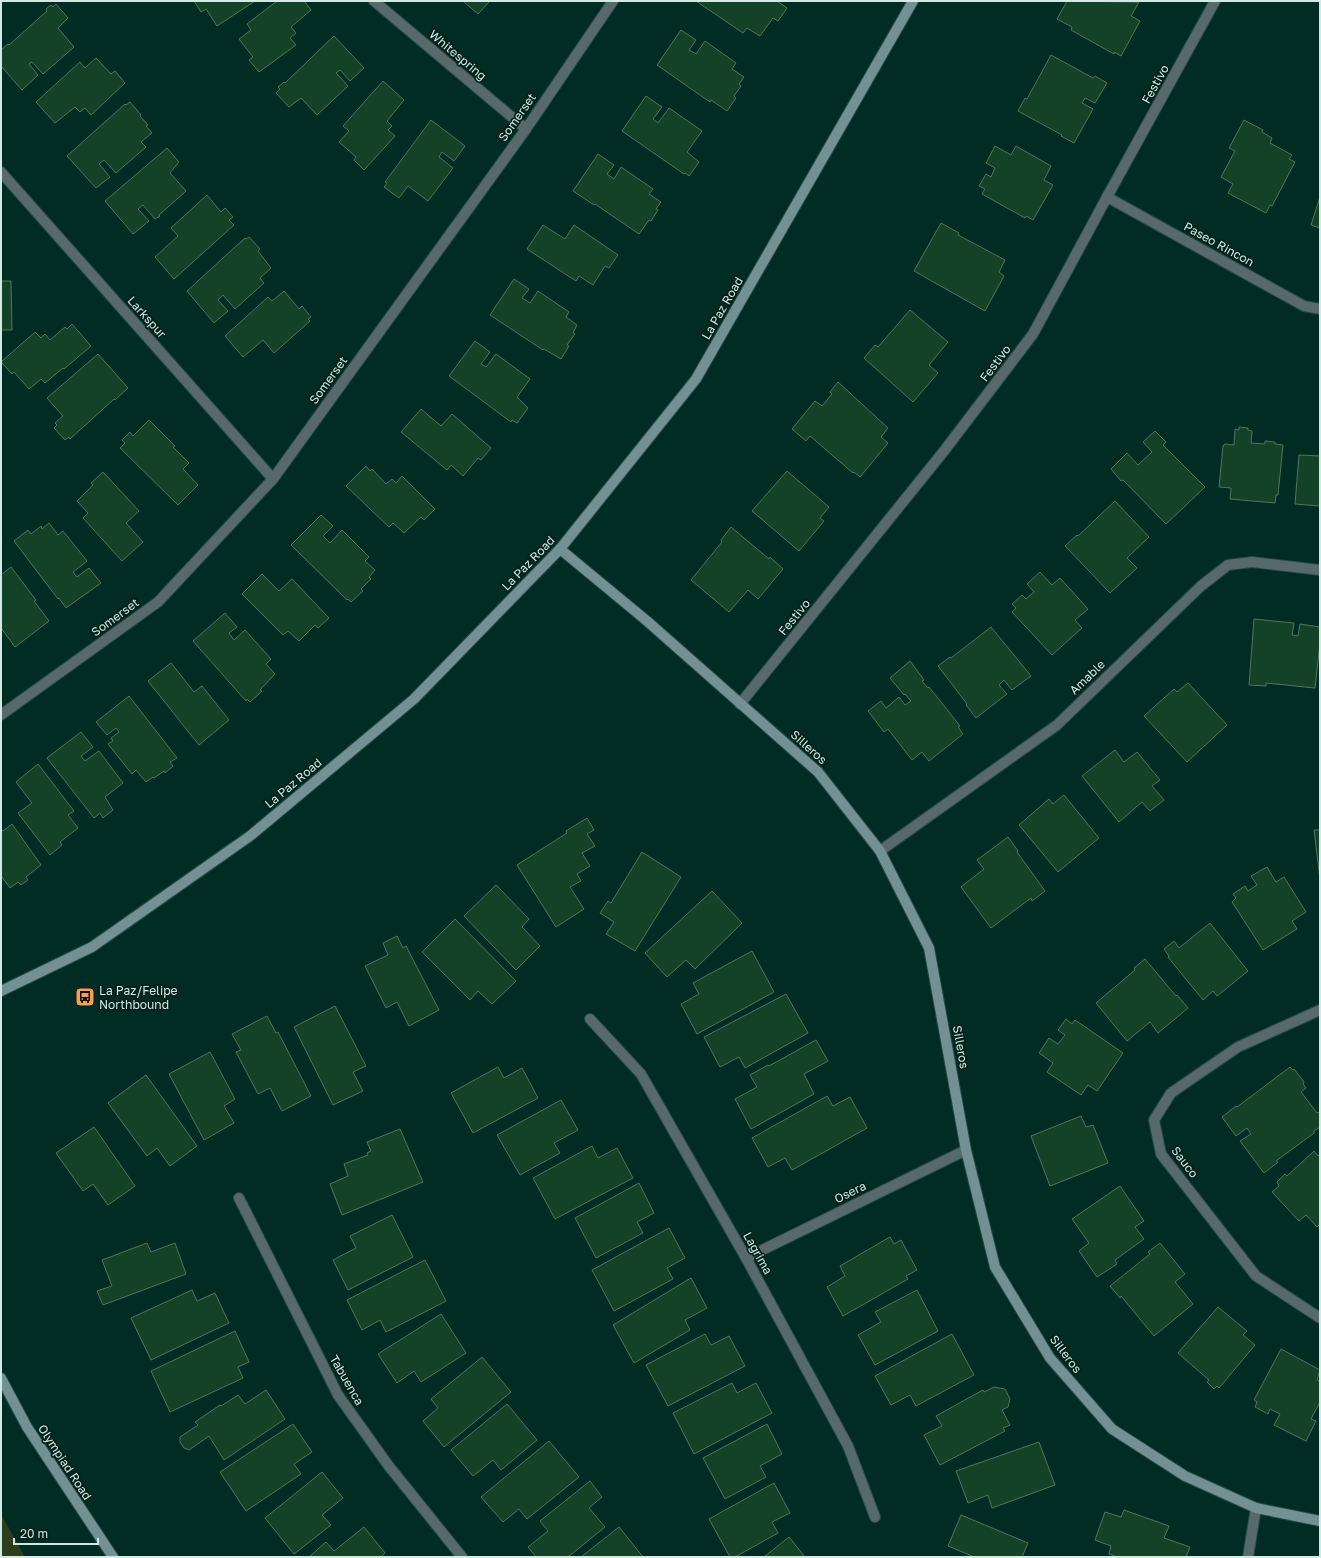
<svg xmlns="http://www.w3.org/2000/svg" width="1321" height="1558" font-family="'Golos Text',sans-serif">
<style>
.green{fill:#2d3d1c}
.building{fill:#134226;stroke:#55745e}
.lines{fill:none;stroke-linecap:round;stroke-linejoin:round}
.street-casing{stroke:#224a43;stroke-width:12}
.secondary-casing{stroke:#224a43;stroke-width:12}
.street{stroke:#57696a;stroke-width:10}
.secondary{stroke:#739092;stroke-width:10}
.labels{text-anchor:middle;dominant-baseline:central;stroke-width:3.5;stroke-linejoin:round;paint-order:stroke}
.street-label{font-size:12px;fill:#d3e9e3;stroke:#02211b}
.poi-label{font-size:12px;fill:#d3e9e3;stroke:#02211b;text-anchor:start}
</style>
<rect width="100%" height="100%" fill="#002c24"/>
<!-- green -->
<path class="green" d="M1,1514L25,1557H1Z"/>
<!-- building -->
<g class="building">
<path d="M194,1H255L217,26L206,9L201,12Z"/>
<path d="M277,1H304L311,10L291,27L296,33L290,38L296,45L259,72L249,60L253,57L239,39L251,30L247,24Z"/>
<path d="M463,1H490L478,14Z"/>
<path d="M696,1H777L787,8L778,21L773,18L760,36L747,28L743,33Z"/>
<path d="M1067,1L1139,2L1131,16L1140,21L1121,56L1114,52V54L1071,30L1072,27L1057,19Z"/>
<path d="M56,4L68,18L58,28L74,47L43,74L32,62L29,64L38,75L22,90L1,66V50L8,44L9,45L47,11L46,9L51,5L53,7Z"/>
<path d="M681,30L696,40L689,50L696,54L705,41L736,63L732,69L744,77L739,84L741,86L734,96L736,98L727,111L711,100L710,102L657,65Z"/>
<path d="M334,36L364,68L350,81L340,70L336,73L348,86L317,115L301,98L289,107L276,93L280,89L278,87L284,82L285,83Z"/>
<path d="M1051,55L1093,78L1095,76L1107,83L1095,103L1085,98L1082,103L1093,109L1074,143L1061,136L1062,135L1018,111L1025,98L1027,99Z"/>
<path d="M96,58L111,74L115,71L125,83L91,115L85,108L80,112L75,107L55,123L36,102L80,62L85,68Z"/>
<path d="M383,81L404,100L387,121L392,126L388,130L395,136L364,170L354,160L356,157L339,142L349,131L343,126Z"/>
<path d="M646,96L662,107L653,119L658,123L669,108L702,131L687,152L699,162L689,176L685,173L684,174L622,131Z"/>
<path d="M130,102L141,115L140,116L148,125L146,126L152,133L141,142L146,147L116,173L104,160L99,164L110,177L96,188L67,156L125,104L126,105Z"/>
<path d="M431,120L465,146L454,161L442,152L439,157L453,168L428,201L408,186L399,198L384,187L387,183L385,182Z"/>
<path d="M1244,120L1263,130L1262,132L1272,138L1270,143L1292,155L1289,159L1295,162L1272,206L1270,205L1266,213L1228,193L1233,184L1221,177L1235,151L1229,148Z"/>
<path d="M995,146L1011,155L1016,146L1051,166L1044,180L1053,185L1033,220L1026,216L1025,218L982,194L985,189L979,186L986,174L991,177L995,168L986,163Z"/>
<path d="M167,148L179,162L170,173L186,191L159,215L160,216L155,219L143,205L138,209L149,221L133,234L105,201Z"/>
<path d="M598,154L614,165L607,174L614,179L621,167L653,189L649,194L661,202L656,209L658,210L651,221L649,220L639,234L595,204L594,205L573,191Z"/>
<path d="M207,195L221,212L225,208L233,217L229,220L234,225L174,279L155,257L178,236L171,228Z"/>
<path d="M1320,197V228L1311,225Z"/>
<path d="M941,223L959,233L958,235L1005,260L999,272L1004,276L985,311L914,271Z"/>
<path d="M543,225L565,239L574,225L618,255L609,268L605,266L593,285L579,276L576,281L527,249Z"/>
<path d="M249,237L260,249L258,251L271,268L260,278L264,283L235,309L223,295L218,300L228,311L214,323L187,291L245,238L246,239Z"/>
<path d="M514,279L529,289L522,298L530,303L538,291L569,312L566,317L577,325L573,333L575,334L567,345L569,346L561,359L544,349L543,350L490,315Z"/>
<path d="M1,281H11L12,330H1Z"/>
<path d="M284,291L299,309L302,306L311,317L308,319L310,321L274,353L263,340L243,357L225,336L268,297L272,301Z"/>
<path d="M910,310L948,342L929,365L938,373L913,402L864,358L875,345L878,347Z"/>
<path d="M72,324L91,346L64,369L63,368L45,383L41,379L29,389L14,372L12,374L1,362L35,332L41,338L45,334L50,340L65,327L67,329Z"/>
<path d="M475,341L490,352L481,364L486,367L496,354L530,379L517,397L528,408L517,423L512,420L511,422L449,376Z"/>
<path d="M98,354L128,388L115,400L114,399L70,439L69,437L65,440L54,428L57,425L55,423L63,416L47,398Z"/>
<path d="M838,382L888,428L881,437L888,443L860,477L854,472L853,473L810,436L806,441L792,429L815,401L822,406L832,394L830,392Z"/>
<path d="M421,409L441,426L452,414L491,448L481,460L478,458L463,476L451,465L447,470L401,432Z"/>
<path d="M149,420L175,446L173,447L189,463L183,469L198,485L178,505L120,448L125,443L122,440L130,432L133,436Z"/>
<path d="M1239,427L1248,428V430L1252,431L1251,443L1265,444V441L1275,442V444L1283,445L1278,495H1276L1275,503L1230,499L1231,488L1219,487L1223,446L1225,444L1234,445L1235,429L1239,430Z"/>
<path d="M1155,431L1166,442L1163,445L1205,487L1166,524L1123,480L1121,481L1111,469L1127,453L1138,465L1152,452L1143,442Z"/>
<path d="M1299,455L1320,456V506L1295,504Z"/>
<path d="M366,466L370,471L372,469L386,484L392,479L396,483L402,476L435,509L424,520L421,517L404,533L393,523L389,527L346,486Z"/>
<path d="M787,471L829,507L820,518L824,521L799,551L752,511Z"/>
<path d="M103,472L139,511L126,523L143,542L122,561L83,518L88,513L77,501L93,485L91,483Z"/>
<path d="M1115,501L1149,537L1127,558L1137,568L1110,593L1065,546L1077,535L1078,536Z"/>
<path d="M321,515L333,526L323,536L330,543L342,530L369,557L365,561L375,570L369,577L371,579L361,589L363,591L351,602L348,599L347,600L291,545Z"/>
<path d="M49,523L58,535L63,531L87,561L73,572L77,577L89,568L101,583L66,608L59,598L58,599L14,541L28,530L31,534L41,526L42,529Z"/>
<path d="M731,527L769,559L770,557L783,569L758,599L748,590L729,612L691,580L722,542L721,540Z"/>
<path d="M11,567L36,600L34,601L49,621L15,647L1,628V575Z"/>
<path d="M1040,572L1052,585L1060,578L1088,609L1075,620L1082,628L1052,655L1012,612L1016,608L1012,604L1022,595L1026,599L1034,592L1027,584Z"/>
<path d="M262,574L279,591L292,579L329,618L318,628L315,625L299,641L288,631L283,635L242,594Z"/>
<path d="M225,613L237,627L229,633L234,640L245,630L271,659L266,664L275,674L260,690L262,691L250,702L247,699L246,701L193,641Z"/>
<path d="M1254,619L1294,623L1292,635L1298,636L1300,624L1320,627V643L1315,688L1266,683V686L1249,685Z"/>
<path d="M991,627L1031,676L1012,690L1004,680L999,685L1007,694L976,718L966,705L967,704L938,666L950,657L951,658Z"/>
<path d="M910,661L924,680L922,681L928,688L929,687L960,726L958,727L963,734L929,761L922,752L912,760L888,729L884,732L868,711L881,701L886,708L899,697L905,705L911,701L905,694L904,695L890,678Z"/>
<path d="M171,663L194,692L202,686L229,720L199,745L148,681Z"/>
<path d="M1188,683L1227,725L1187,762L1144,716L1174,689L1177,692Z"/>
<path d="M129,696L177,758L170,762L173,766L165,773L164,771L154,778L153,777L146,782L136,770L132,774L108,744L113,741L111,738L119,732L116,728L107,735L96,722Z"/>
<path d="M81,732L93,747L81,756L85,761L99,751L123,783L105,797L113,810L103,818L100,813L94,818L47,758Z"/>
<path d="M1115,750L1124,762L1137,752L1160,780L1152,786L1164,800L1150,811L1142,802L1119,822L1082,776Z"/>
<path d="M38,764L74,811L68,815L78,828L60,842L62,845L50,855L18,813L32,803L16,782Z"/>
<path d="M1064,795L1099,838L1058,872L1019,825L1049,799L1053,804Z"/>
<path d="M587,818L594,830L587,834L595,846L582,853L590,866L577,874L581,881L570,887L584,909L556,927L517,865L567,833L566,831Z"/>
<path d="M12,824L41,865L26,877L28,880L21,885L18,882L10,888L1,876V829L3,831Z"/>
<path d="M1314,830H1320V879Z"/>
<path d="M1008,837L1018,851L1017,852L1045,891L1032,901L1031,898L991,928L961,887L984,869L977,860Z"/>
<path d="M642,852L681,877L635,951L606,934L614,922L600,913L608,901L611,903Z"/>
<path d="M1267,867L1276,882L1284,877L1306,912L1292,921L1297,929L1263,950L1232,902L1236,898L1233,894L1245,886L1248,891L1257,885L1251,876Z"/>
<path d="M496,885L529,919L522,927L540,946L516,970L464,916Z"/>
<path d="M712,891L742,923L695,969L686,960L667,977L645,953Z"/>
<path d="M455,919L516,981L492,1004L478,991L470,1000L422,952Z"/>
<path d="M1210,923L1248,971L1217,996L1213,991L1203,1000L1168,957L1169,956L1164,949L1174,941L1179,948Z"/>
<path d="M397,936L403,948L406,946L439,1010L409,1026L397,1002L386,1008L365,966L388,955L383,943Z"/>
<path d="M752,951L774,992L697,1034L681,1004L699,994L693,983Z"/>
<path d="M1145,959L1176,996L1177,995L1188,1008L1158,1033L1150,1022L1127,1041L1096,1003L1135,970L1134,968Z"/>
<path d="M786,994L808,1033L745,1068L739,1057L720,1067L704,1037Z"/>
<path d="M335,1006L366,1066L353,1072L363,1091L333,1105L294,1027Z"/>
<path d="M267,1016L276,1033L278,1032L311,1096L282,1111L270,1088L258,1094L236,1052L241,1050L232,1034Z"/>
<path d="M1066,1019L1072,1024L1075,1020L1123,1053L1097,1091L1088,1085L1081,1095L1047,1072L1053,1063L1039,1053L1049,1038L1058,1044L1065,1035L1058,1030Z"/>
<path d="M816,1040L828,1061L804,1074L814,1094L751,1129L735,1099L757,1087L750,1075L768,1065L769,1066Z"/>
<path d="M210,1052L235,1099L224,1106L234,1123L204,1140L169,1074Z"/>
<path d="M498,1067L504,1078L522,1068L538,1098L473,1133L451,1093Z"/>
<path d="M1290,1067L1293,1070L1294,1069L1304,1082L1303,1084L1306,1088L1301,1092L1317,1113L1320,1112V1127L1314,1131V1133L1276,1161L1278,1162L1264,1173L1240,1141L1251,1134L1247,1128L1236,1136L1222,1117L1236,1106L1237,1107Z"/>
<path d="M146,1075L197,1146L170,1166L157,1148L147,1156L108,1103Z"/>
<path d="M827,1096L833,1106L850,1097L867,1128L792,1170L785,1158L768,1167L752,1138Z"/>
<path d="M561,1100L578,1130L554,1143L560,1153L520,1175L497,1135Z"/>
<path d="M1081,1116L1086,1127L1093,1125L1108,1163L1050,1186L1031,1136Z"/>
<path d="M94,1127L135,1186L108,1205L93,1184L83,1191L56,1153Z"/>
<path d="M400,1129L423,1182L342,1215L330,1184L348,1176L344,1164L368,1155L367,1153L371,1151L367,1142Z"/>
<path d="M592,1146L598,1158L617,1148L633,1178L555,1219L533,1178Z"/>
<path d="M1314,1151L1318,1156L1320,1154V1224L1317,1227L1306,1215L1299,1221L1272,1192L1279,1186L1277,1182L1285,1174L1287,1176Z"/>
<path d="M639,1183L654,1213L637,1222L643,1233L596,1258L575,1218Z"/>
<path d="M1120,1186L1144,1221L1135,1227L1144,1239L1115,1260L1117,1264L1097,1277L1079,1251L1089,1243L1072,1219Z"/>
<path d="M392,1215L413,1257L348,1290L333,1260L356,1248L350,1236Z"/>
<path d="M669,1228L685,1258L667,1268L673,1279L614,1311L592,1270Z"/>
<path d="M890,1237L894,1244L901,1240L917,1270L906,1276L908,1279L843,1316L827,1287L845,1276L840,1266Z"/>
<path d="M147,1243L151,1252L175,1243L186,1274L103,1305L97,1291L112,1286L102,1260Z"/>
<path d="M1160,1243L1185,1274L1175,1282L1193,1304L1154,1336L1121,1296L1120,1298L1110,1286L1150,1254L1148,1252Z"/>
<path d="M425,1260L446,1301L386,1332L380,1320L362,1330L347,1300Z"/>
<path d="M691,1278L707,1308L685,1320L690,1330L634,1363L613,1325Z"/>
<path d="M192,1290L197,1301L215,1293L229,1323L151,1360L131,1318Z"/>
<path d="M917,1290L938,1331L875,1365L858,1335L881,1322L875,1312Z"/>
<path d="M1218,1307L1247,1331L1243,1335L1255,1345L1219,1388L1217,1386L1214,1389L1207,1382L1209,1380L1178,1353Z"/>
<path d="M441,1314L466,1353L421,1382L414,1371L397,1383L378,1354Z"/>
<path d="M235,1331L249,1362L238,1367L243,1378L170,1412L151,1371Z"/>
<path d="M705,1334L711,1345L729,1336L745,1366L668,1406L646,1365Z"/>
<path d="M952,1334L974,1375L916,1406L910,1395L891,1405L875,1376Z"/>
<path d="M1281,1349L1320,1370L1317,1380L1320,1381V1402L1311,1419L1316,1421L1306,1441L1274,1425L1280,1414L1270,1409L1268,1414L1255,1407L1257,1402L1254,1400Z"/>
<path d="M482,1357L511,1392L444,1447L423,1421L438,1408L431,1399Z"/>
<path d="M732,1383L737,1393L756,1383L772,1413L694,1454L673,1413Z"/>
<path d="M994,1387L1005,1389L1010,1399L1008,1407L1002,1410L1010,1425L1003,1428L1005,1431L940,1465L924,1435L942,1426L936,1416L983,1390L984,1392Z"/>
<path d="M266,1390L285,1419L224,1460L209,1436L189,1450L184,1448L180,1442V1437L198,1425L195,1422L220,1405L221,1406L238,1395L245,1404Z"/>
<path d="M507,1404L537,1440L501,1470L493,1460L473,1476L451,1450Z"/>
<path d="M293,1424L312,1452L294,1464L301,1474L246,1511L220,1472Z"/>
<path d="M767,1424L782,1454L760,1466L766,1477L725,1499L703,1458Z"/>
<path d="M549,1441L579,1477L527,1519L519,1509L503,1522L481,1497Z"/>
<path d="M1039,1442L1055,1485L992,1508L988,1495L968,1503L956,1471Z"/>
<path d="M322,1472L343,1498L322,1515L331,1525L294,1554L265,1518Z"/>
<path d="M590,1481L602,1497L589,1508L605,1527L568,1557H536L528,1547L548,1531L540,1521Z"/>
<path d="M774,1483L790,1513L772,1522L778,1533L735,1557H730L709,1519Z"/>
<path d="M1124,1510L1169,1526L1164,1538L1190,1547L1186,1557H1118L1109,1554L1111,1546L1095,1540L1105,1512L1121,1517Z"/>
<path d="M961,1515L1028,1543L1022,1557H971L972,1556L948,1546Z"/>
<path d="M364,1527L385,1553L381,1557H309L326,1542L334,1551Z"/>
<path d="M619,1527L643,1557H581Z"/>
<path d="M789,1537L805,1557H764Z"/>
</g>
<g class="lines">
<!-- street casing -->
<g class="street-casing">
<g id="street">
<path d="M374,1L526,129"/>
<path d="M1,172L273,479"/>
<path d="M1107,197L1304,306L1320,309"/>
<path d="M740,704L944,451L1033,334L1107,197L1215,1"/>
<path d="M1,715L158,602L273,479L526,129L613,1"/>
<path d="M880,851L1057,725L1201,586L1228,565L1252,562L1320,570"/>
<path d="M1320,1010L1238,1047L1171,1093L1154,1120L1161,1154L1256,1276L1320,1318"/>
<path d="M590,1019L641,1074L746,1258L848,1446L875,1517"/>
<path d="M239,1198L338,1395L388,1465L462,1557"/>
<path d="M746,1258L966,1150"/>
<path d="M1248,1557L1256,1508"/>
</g>
</g>
<!-- secondary casing -->
<g class="secondary-casing">
<g id="secondary">
<path d="M560,549L647,621L818,772L880,851L929,948L966,1150L995,1267L1050,1358L1112,1429L1185,1476L1256,1508L1320,1521"/>
<path d="M1,991L92,947L250,836L414,699L560,549L696,379L913,1"/>
<path d="M1,1378L27,1427L113,1557"/>
</g>
</g>
<!-- street -->
<use href="#street" class="street"/>
<!-- secondary -->
<use href="#secondary" class="secondary"/>
</g>
<!-- icons -->
<defs>
<g id="bus-square" transform="scale(1)"><rect x="-9" y="-9" width="18" height="18" rx="4" fill="#f9a04d" stroke="#02211b"/><path d="M-5-6H5V4H4V6H2V4H-2V6H-4V4H-5ZM-3.5-4V0h7V-4ZM-3.5 1.2v1.5H-2V1.2ZM2 1.2v1.5H3.5V1.2Z" fill="#111"/></g>
</defs>
<g fill-rule="evenodd">
<use href="#bus-square" x="85" y="997"/>
</g>
<g class="labels">
<!-- street labels -->
<g class="street-label">
<text transform="translate(458 55) rotate(40)">Whitespring</text>
<text transform="translate(1155 84) rotate(-61)">Festivo</text>
<text transform="translate(517 117) rotate(-55)">Somerset</text>
<text transform="translate(1219 244) rotate(29)">Paseo Rincon</text>
<text transform="translate(722 308) rotate(-60)">La Paz Road</text>
<text transform="translate(147 317) rotate(48)">Larkspur</text>
<text transform="translate(995 363) rotate(-53)">Festivo</text>
<text transform="translate(328 380) rotate(-54)">Somerset</text>
<text transform="translate(528 563) rotate(-46)">La Paz Road</text>
<text transform="translate(115 617) rotate(-36)">Somerset</text>
<text transform="translate(794 617) rotate(-51)">Festivo</text>
<text transform="translate(1087 677) rotate(-44)">Amable</text>
<text transform="translate(809 747) rotate(42)">Silleros</text>
<text transform="translate(293 783) rotate(-40)">La Paz Road</text>
<text transform="translate(961 1047) rotate(80)">Silleros</text>
<text transform="translate(1185 1162) rotate(53)">Sauco</text>
<text transform="translate(850 1192) rotate(-26)">Osera</text>
<text transform="translate(758 1253) rotate(61)">Lagrima</text>
<text transform="translate(1066 1354) rotate(53)">Silleros</text>
<text transform="translate(347 1380) rotate(60)">Tabuenca</text>
<text transform="translate(65 1462) rotate(57)">Olympiad Road</text>
</g>
<!-- poi labels -->
<g class="poi-label">
<text x="99" y="990">La Paz/Felipe<tspan x="99" dy="14">Northbound</tspan></text>
</g>
</g>
<!-- border -->
<rect width="1321" height="1558" fill="none" stroke="#d3e9e3" stroke-width="4"/>
<!-- scale -->
<path d="M14 1538v6h84v-6" fill="none" stroke="#d3e9e3" stroke-width="2"/>
<text x="20" y="1538" font-size="12" fill="#d3e9e3" stroke="#02211b" stroke-width="3" paint-order="stroke">20 m</text>
</svg>
